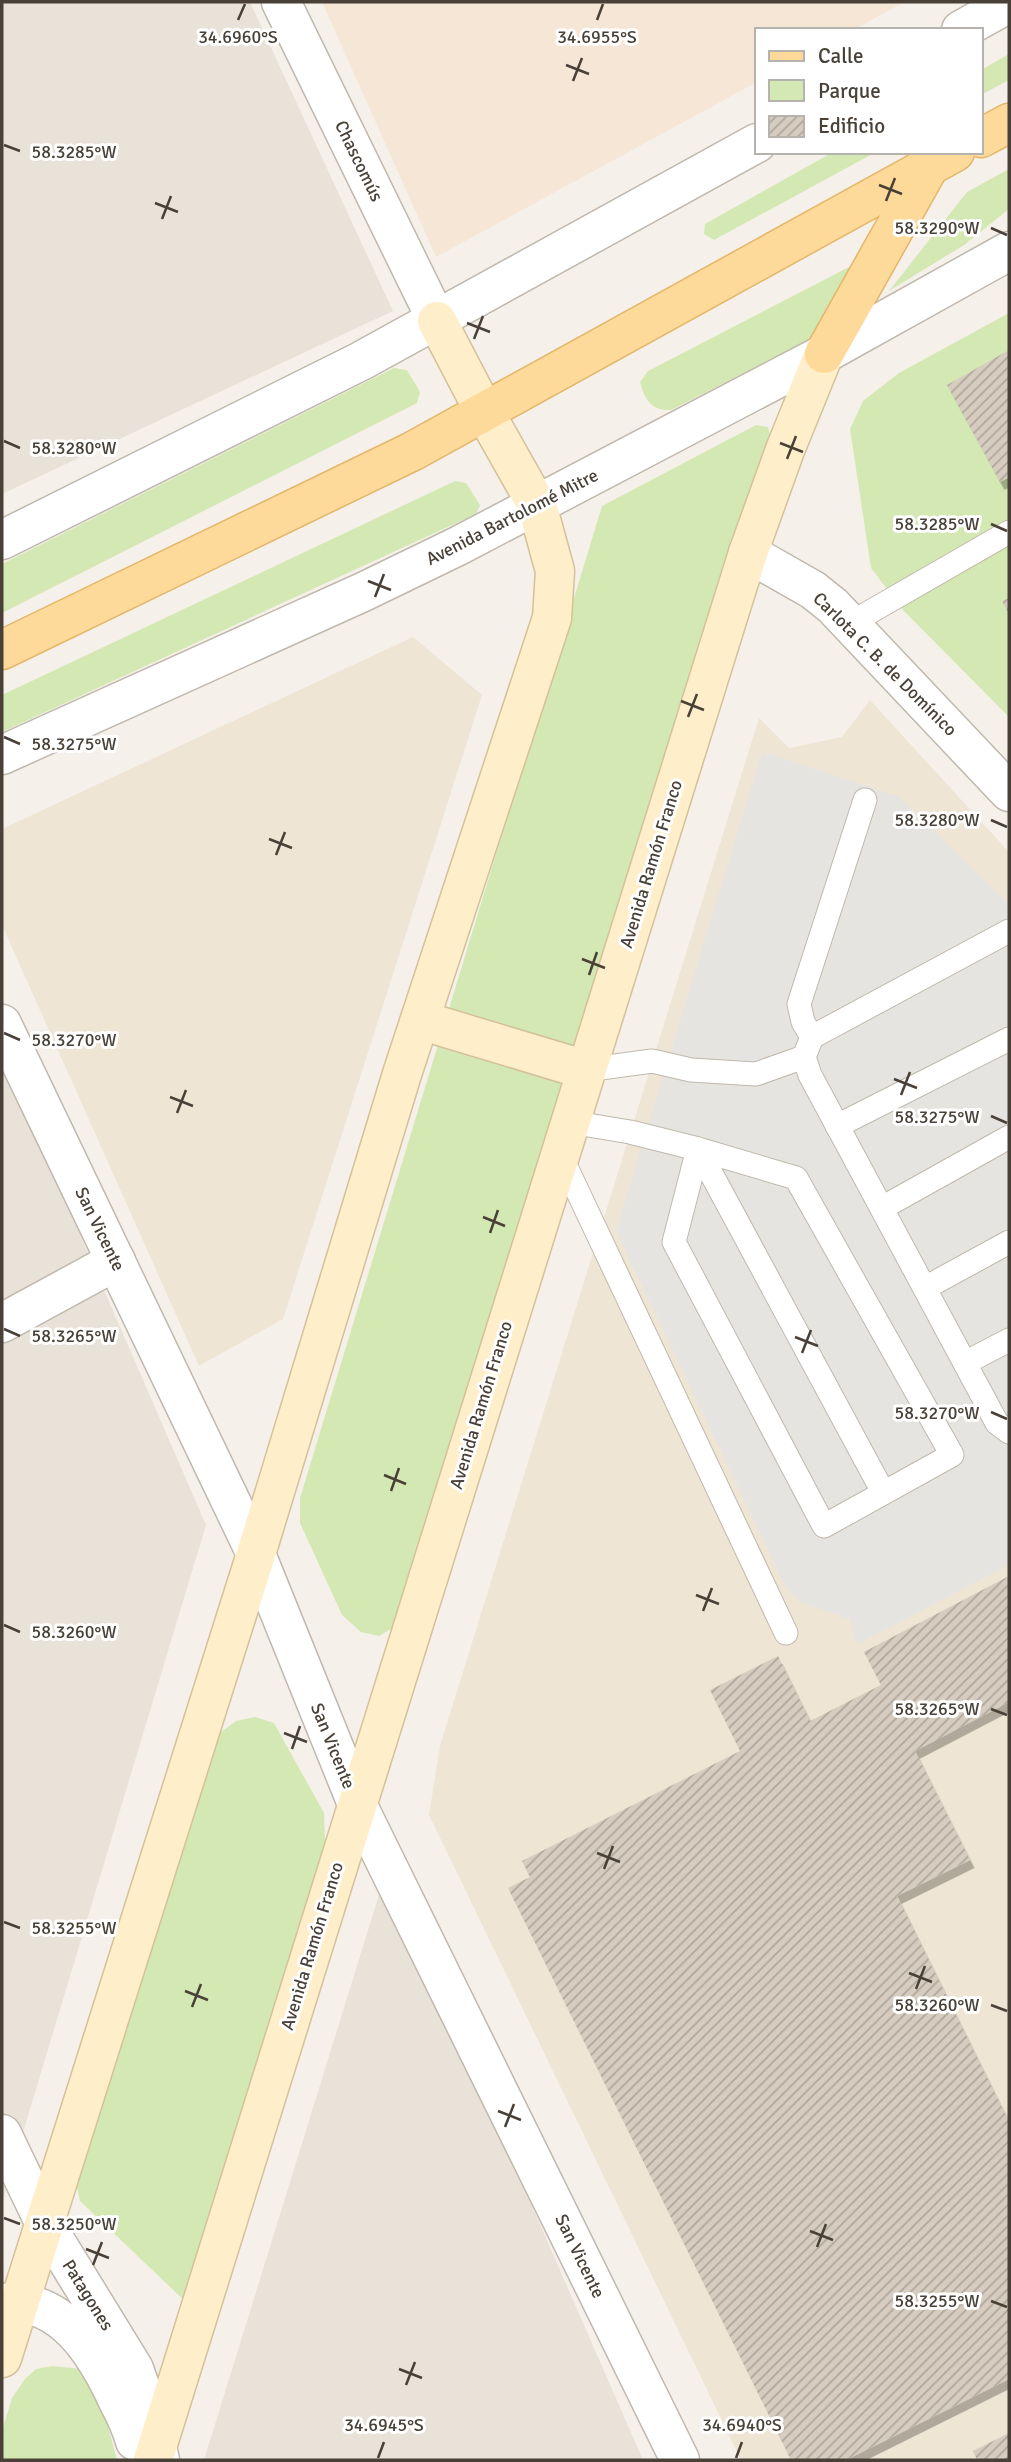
<svg xmlns="http://www.w3.org/2000/svg" width="1011" height="2462" font-family="Signika,sans-serif">
<style>
.residential{fill:#e9e2d8}
.commercial{fill:#f6e6d6}
.education{fill:#eee5d4}
.green{fill:#d4e8b3}
.parking{fill:#e6e4e1}
.building{fill:url(#building-hatch);filter:url(#shadow)}
.lines{fill:none;stroke-linecap:round;stroke-linejoin:round}
.service-casing{stroke:#c0b8ac;stroke-width:25}
.minor-casing{stroke:#c0b8ac;stroke-width:41}
.tertiary-casing{stroke:#c0b8ac;stroke-width:41}
.secondary-casing{stroke:#d4c19a;stroke-width:41}
.primary-casing{stroke:#e4b669;stroke-width:41}
.service{stroke:#fff;stroke-width:23}
.minor{stroke:#fff;stroke-width:38}
.tertiary{stroke:#fff;stroke-width:38}
.secondary{stroke:#feeeca;stroke-width:38}
.primary{stroke:#feda9a;stroke-width:38}
.ticks{fill:none;stroke:#494138;stroke-width:2.5}
.labels{text-anchor:middle;dominant-baseline:central;stroke-width:6;stroke-linejoin:round;paint-order:stroke}
.street-label{font-size:18px;fill:#494138;stroke:#fff}
.ticks-label{font-size:18px;text-anchor:middle;fill:#494138;stroke:#fff;stroke-width:6;stroke-linejoin:round;paint-order:stroke}
</style>
<defs>
<pattern id="building-hatch" width="6" height="6" patternUnits="userSpaceOnUse" patternTransform="scale(1.75)"><rect width="6" height="6" fill="#d6ccbf"/><path d="M-1 1l2-2M0 6l6-6M5 7l2-2" fill="none" stroke="#b0a79c"/></pattern>
<filter id="shadow"><feDropShadow dx="4.5" dy="8" stdDeviation="0" flood-color="#0004"/></filter>
</defs>
<rect width="100%" height="100%" fill="#f5f1ea"/>
<!-- residential -->
<g class="residential">
<path d="M2,2H250L393,311L2,494Z"/>
<path d="M2,1055L206,1525L2,2202Z"/>
<path d="M386,1872L643,2460H204Z"/>
</g>
<!-- commercial -->
<path class="commercial" d="M322,2H904L853,30H757V82L436,257Z"/>
<!-- education -->
<g class="education">
<path d="M413,637L482,695L283,1319L199,1366L2,925V829Z"/>
<path d="M870,700L1009,852V2460H741L429,1815L440,1746L759,718L789,748L842,737Z"/>
</g>
<!-- green -->
<g class="green">
<path d="M1009,54V80L981,95V70Z"/>
<path d="M833,152H876L714,240L704,234L705,224Z"/>
<path d="M1009,169V209L964,245L889,291L967,192Z"/>
<path d="M851,266L813,338L671,410C651,411 645,400 640,382L648,371Z"/>
<path d="M1009,313V717L903,610L871,568L850,429L863,401L899,373Z"/>
<path d="M394,368L407,370L420,392L417,403L2,613V564Z"/>
<path d="M756,425L768,427L770,436L408,1611L396,1626L379,1636L361,1632L342,1615L300,1523V1498L602,506Z"/>
<path d="M455,481L466,483L480,505L476,514L2,732V695Z"/>
<path d="M255,1717L274,1723L324,1813L325,1843L188,2304L80,2201L76,2183L217,1735L236,1721Z"/>
<path d="M53,2366L81,2369L97,2386L117,2460H2V2431L12,2398L25,2379L36,2369Z"/>
</g>
<!-- parking -->
<path class="parking" d="M762,752L898,796L1009,904V1565L857,1644L849,1619L802,1603L787,1590L616,1231Z"/>
<!-- building -->
<g class="building">
<path d="M1009,350V477L1000,482L947,385Z"/>
<path d="M1009,598V614L1002,601Z"/>
<path d="M1009,1576V1702L915,1751L970,1860L897,1896L1009,2122V2379L846,2460H791L508,1888L530,1877L522,1861L740,1751L710,1690L778,1656L810,1721L881,1685L864,1652Z"/>
<path d="M1009,2433V2460H977L973,2451Z"/>
</g>
<g class="lines">
<!-- service casing -->
<g class="service-casing">
<g id="service">
<path d="M849,624L1009,532"/>
<path d="M1009,931L812,1037L804,1057L810,1075L997,1423L1009,1432"/>
<path d="M812,1037L803,1022L799,1004L865,800"/>
<path d="M586,1070L652,1061L691,1070L756,1074L804,1057"/>
<path d="M570,1122L630,1132L698,1149L883,1492"/>
<path d="M837,1126L1009,1039"/>
<path d="M698,1149L796,1178L952,1455L824,1526L674,1242Z"/>
<path d="M559,1152L786,1633"/>
<path d="M882,1208L1009,1137"/>
<path d="M925,1288L1009,1242"/>
<path d="M965,1363L1009,1340"/>
</g>
</g>
<!-- minor casing -->
<g class="minor-casing">
<g id="minor">
<path d="M281,2L437,321"/>
<path d="M748,553L813,590L833,606L1009,792"/>
<path d="M2,1024L256,1554L357,1804L680,2460"/>
<path d="M2,1323L116,1261"/>
<path d="M2,2134L45,2224L134,2369L147,2406L160,2460"/>
<path d="M2,2303C62,2297 96,2353 118,2401C125,2414 131,2427 135,2441"/>
</g>
</g>
<!-- tertiary casing -->
<g class="tertiary-casing">
<g id="tertiary">
<path d="M961,30L1009,3"/>
<path d="M2,540L361,361L757,143"/>
<path d="M2,755L363,592L458,546L824,354L1009,251"/>
</g>
</g>
<!-- secondary casing -->
<g class="secondary-casing">
<g id="secondary">
<path d="M420,1020L586,1070"/>
<path d="M2,2358L256,1554L402,1074L552,618L555,571L537,505L485,413L437,321"/>
<path d="M153,2460L748,553L785,450L824,354"/>
</g>
</g>
<!-- primary casing -->
<g class="primary-casing">
<g id="primary">
<path d="M981,138L1009,123"/>
<path d="M824,354L929,167"/>
<path d="M2,650L413,451L955,152"/>
</g>
</g>
<!-- service -->
<use href="#service" class="service"/>
<!-- minor -->
<use href="#minor" class="minor"/>
<!-- tertiary -->
<use href="#tertiary" class="tertiary"/>
<!-- secondary -->
<use href="#secondary" class="secondary"/>
<!-- primary -->
<use href="#primary" class="primary"/>
</g>
<!-- ticks -->
<path class="ticks" d="M238,20L245,4M597,20L603,4M566,65L589,74M573,81L582,58M4,145L20,151M879,185L902,194M886,201L895,178M155,203L178,212M162,219L171,196M991,228L1007,235M467,323L490,332M474,339L483,316M4,441L20,448M780,443L803,452M787,459L796,436M991,524L1007,531M368,581L391,590M375,597L384,574M681,701L704,710M688,717L697,694M4,737L20,744M991,820L1007,827M269,839L292,848M276,855L285,832M582,959L605,968M589,975L597,952M4,1033L20,1040M894,1079L917,1088M901,1095L910,1072M170,1097L193,1106M177,1113L186,1090M991,1116L1007,1123M483,1217L505,1226M490,1233L498,1210M4,1329L20,1336M795,1337L818,1346M802,1353L811,1330M991,1412L1007,1419M384,1475L406,1484M391,1491L399,1468M696,1595L719,1604M703,1611L712,1588M4,1625L20,1632M991,1709L1007,1715M284,1733L307,1742M292,1749L300,1726M597,1853L620,1862M604,1869L613,1846M4,1922L20,1928M909,1973L932,1982M916,1989L925,1966M185,1991L208,2000M991,2005L1007,2011M192,2007L201,1984M498,2111L521,2120M505,2127L514,2104M4,2218L20,2224M810,2231L833,2240M817,2247L826,2224M86,2249L109,2258M93,2265L102,2242M991,2301L1007,2307M399,2369L422,2378M406,2385L415,2362M378,2458L384,2442M736,2458L742,2442"/>
<g class="labels">
<!-- street labels -->
<g class="street-label">
<text transform="translate(359 161) rotate(64)">Chascomús</text>
<text transform="translate(512 517) rotate(-27)">Avenida Bartolomé Mitre</text>
<text transform="translate(885 664) rotate(45)">Carlota C. B. de Domínico</text>
<text transform="translate(651 864) rotate(-73)">Avenida Ramón Franco</text>
<text transform="translate(100 1229) rotate(64)">San Vicente</text>
<text transform="translate(481 1405) rotate(-73)">Avenida Ramón Franco</text>
<text transform="translate(333 1746) rotate(68)">San Vicente</text>
<text transform="translate(312 1946) rotate(-73)">Avenida Ramón Franco</text>
<text transform="translate(580 2256) rotate(64)">San Vicente</text>
<text transform="translate(88 2295) rotate(58)">Patagones</text>
</g>
</g>
<g class="ticks-label">
<text x="238" y="43">34.6960°S</text>
<text x="597" y="43">34.6955°S</text>
<text x="74" y="158">58.3285°W</text>
<text x="937" y="234">58.3290°W</text>
<text x="74" y="454">58.3280°W</text>
<text x="937" y="530">58.3285°W</text>
<text x="74" y="750">58.3275°W</text>
<text x="937" y="826">58.3280°W</text>
<text x="74" y="1046">58.3270°W</text>
<text x="937" y="1123">58.3275°W</text>
<text x="74" y="1342">58.3265°W</text>
<text x="937" y="1419">58.3270°W</text>
<text x="74" y="1638">58.3260°W</text>
<text x="937" y="1715">58.3265°W</text>
<text x="74" y="1934">58.3255°W</text>
<text x="937" y="2011">58.3260°W</text>
<text x="74" y="2230">58.3250°W</text>
<text x="937" y="2307">58.3255°W</text>
<text x="384" y="2431">34.6945°S</text>
<text x="742" y="2431">34.6940°S</text>
</g>
<!-- border -->
<rect width="1011" height="2462" fill="none" stroke="#494138" stroke-width="7"/>
<!-- legend -->
<rect x="755" y="28" width="228" height="126" fill="#ffffff" stroke="#b6b3af" stroke-width="2"/>
<rect x="769" y="51" width="35" height="10" fill="#feda9a" stroke="#b6b3af" stroke-width="2"/>
<text x="818" y="63" font-size="21" fill="#494138">Calle</text>
<rect x="769" y="80" width="35" height="21" fill="#d4e8b3" stroke="#b6b3af" stroke-width="2"/>
<text x="818" y="98" font-size="21" fill="#494138">Parque</text>
<rect x="769" y="116" width="35" height="21" fill="url(#building-hatch)" stroke="#b6b3af" stroke-width="2"/>
<text x="818" y="133" font-size="21" fill="#494138">Edificio</text>
</svg>
